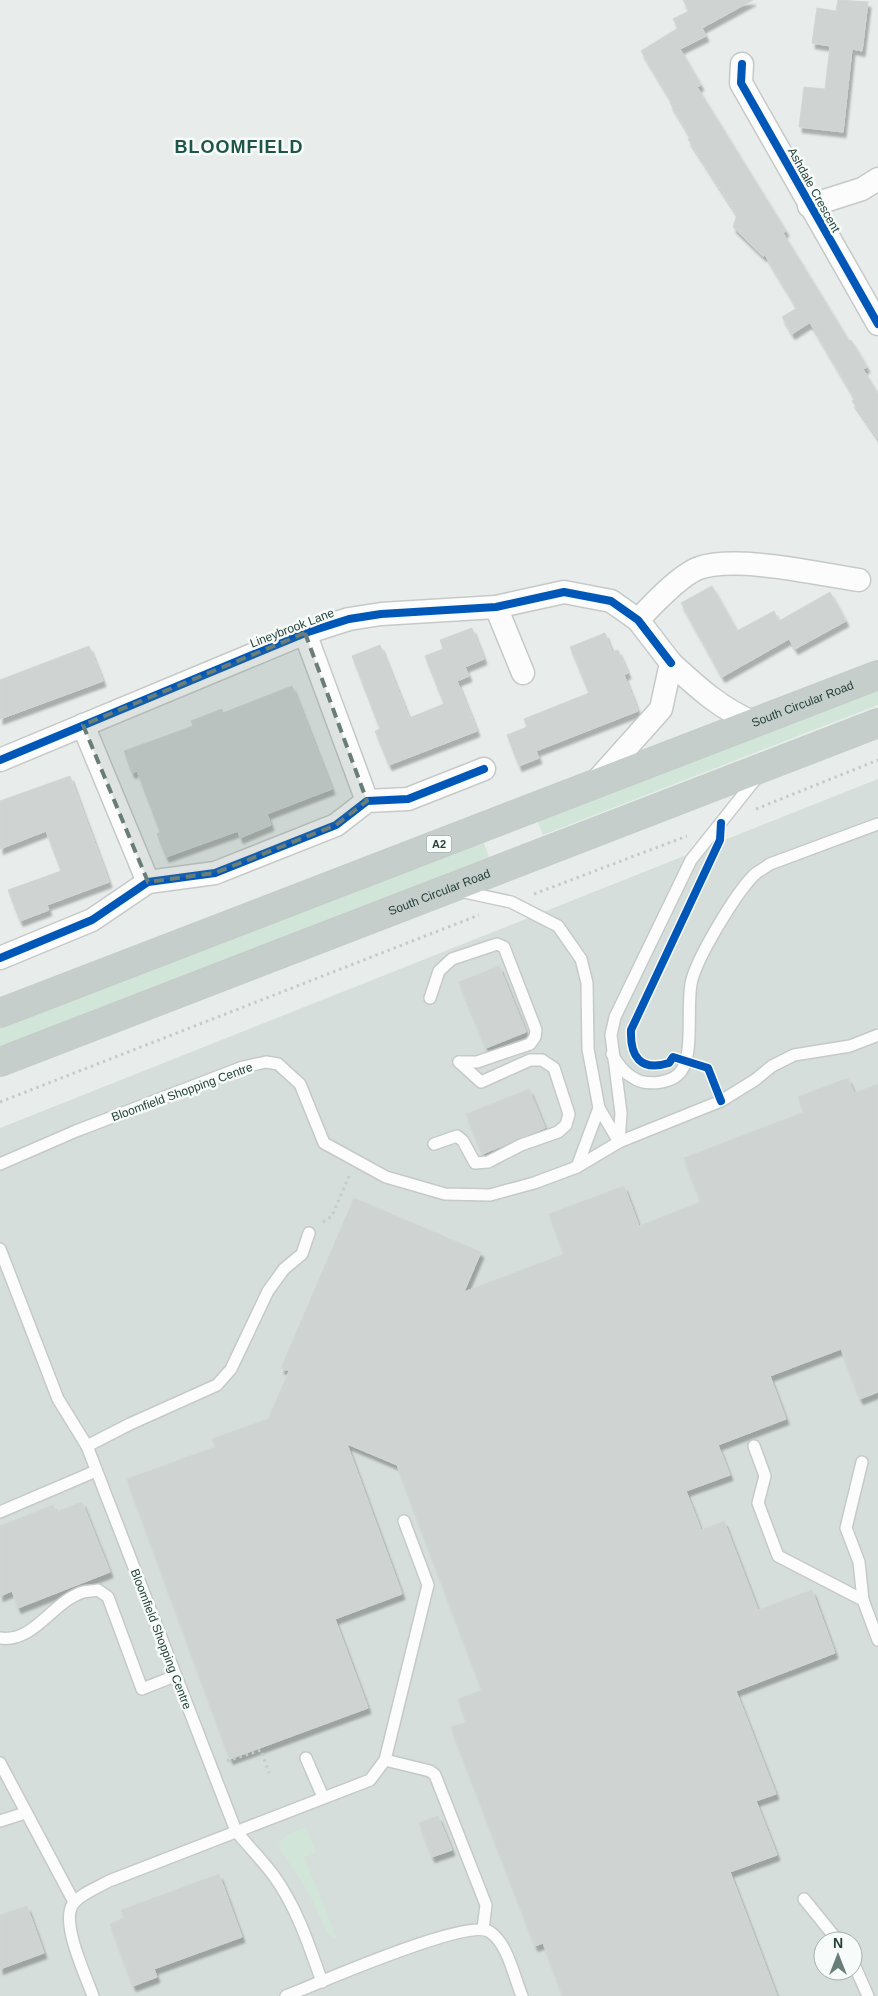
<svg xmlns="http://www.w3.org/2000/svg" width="878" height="1996" font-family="Helvetica,sans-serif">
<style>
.built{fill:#d6dedb;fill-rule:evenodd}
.green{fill:#d1e6d8}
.building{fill:#cfd4d2;stroke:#d1d6d4;filter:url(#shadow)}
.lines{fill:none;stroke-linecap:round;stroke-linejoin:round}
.service-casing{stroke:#c5cac8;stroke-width:14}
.minor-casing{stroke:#c5cac8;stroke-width:25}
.trunk-casing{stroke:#c3ccc9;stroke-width:30}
.path{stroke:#c3ccca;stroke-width:3;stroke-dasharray:2.5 4;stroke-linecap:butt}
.service{stroke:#fcfcfc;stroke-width:11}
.minor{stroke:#fcfcfc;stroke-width:22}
.trunk{stroke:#c6cecc;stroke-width:28}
.cycleway-casing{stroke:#f7fbf9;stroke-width:11}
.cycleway{stroke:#0057b8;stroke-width:8}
.marked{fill:#697e78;fill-opacity:0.2;stroke:#697e78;stroke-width:4;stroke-dasharray:10 6;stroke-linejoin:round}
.labels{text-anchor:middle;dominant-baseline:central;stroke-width:5;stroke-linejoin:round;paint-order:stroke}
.shield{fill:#f7fbf9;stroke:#637a73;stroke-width:1}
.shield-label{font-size:11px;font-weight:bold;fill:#24423a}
.street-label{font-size:12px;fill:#24423a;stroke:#f7fbf9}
.district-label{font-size:18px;font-weight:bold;letter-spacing:1px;fill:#1f5548;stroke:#f7fbf9}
</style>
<defs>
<filter id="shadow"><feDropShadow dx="3" dy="5.5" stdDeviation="1" flood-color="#0004"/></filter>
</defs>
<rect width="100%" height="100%" fill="#e8edeb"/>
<!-- built -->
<path class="built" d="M878,779V1996H0V1128ZM823,1941H853V1971H823Z"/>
<!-- green -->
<g class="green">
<path d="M878,689V705L543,835L537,820Z"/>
<path d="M483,841L489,857L0,1046V1028Z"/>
<path d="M306,1827L316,1853L304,1857L337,1939L328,1934L308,1891L279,1847L280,1841L288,1834Z"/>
</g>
<!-- building -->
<g class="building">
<path d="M683,0H753L702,28L706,36L680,49L701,85L697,87L786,231L783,233L849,341L851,340L867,367L863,369L878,394V439L852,401L855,399L812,326L809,323L792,334L782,317L797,308L765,255L763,256L733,227L737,215L688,139L691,138L670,103L672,102L641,51L678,28L673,19L689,11Z"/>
<path d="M838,0L868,2L862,51L852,49L843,132L799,127L804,87L825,89L830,46L812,43L817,8L836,11Z"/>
<path d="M712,586L737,631L774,611L779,621L830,592L846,621L795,649L789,639L722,677L681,603Z"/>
<path d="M472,628L484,659L465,667L469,676L457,681L477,731L389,765L375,731L380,729L352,656L380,645L409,718L444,704L425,656L443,649L440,640Z"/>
<path d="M605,633L612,652L618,650L628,673L624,675L638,711L536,751L539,758L519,766L507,735L527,727L524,719L589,693L570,647Z"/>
<path d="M89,646L103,681L0,719V680Z"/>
<path d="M292,686L332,789L267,814L271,825L240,838L238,831L166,857L157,834L160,832L137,771L132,773L124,751L193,726L191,721L222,709L223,713Z"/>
<path d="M70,776L109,882L47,905L49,910L20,921L8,890L61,871L46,831L0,849V801Z"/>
<path d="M499,966L526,1032L486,1048L459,982Z"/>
<path d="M848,1078L854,1093L878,1084V1392L860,1399L841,1349L770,1376L786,1419L718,1445L730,1475L686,1491L701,1530L724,1521L758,1610L812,1590L835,1653L736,1691L776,1794L756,1801L777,1855L730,1872L777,1996H563L543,1943L535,1946L451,1727L466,1722L458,1699L482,1690L397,1465L347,1444L402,1594L335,1619L368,1708L230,1759L127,1479L215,1447L212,1439L268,1419L289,1371L281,1368L354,1198L481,1252L464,1292L564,1254L549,1214L624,1186L639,1226L701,1202L684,1158L804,1112L798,1097Z"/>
<path d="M529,1089L545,1128L483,1154L466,1114Z"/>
<path d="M82,1502L110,1572L18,1608L12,1591L0,1596V1526L53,1505L56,1512Z"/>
<path d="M438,1816L452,1850L432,1857L419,1823Z"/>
<path d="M219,1874L242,1937L154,1969L157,1977L133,1986L110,1924L124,1918L121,1910Z"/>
<path d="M27,1906L44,1953L0,1969V1915Z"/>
</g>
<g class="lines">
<!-- service casing -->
<g class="service-casing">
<g id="service">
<path d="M460,891L511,902L558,926L581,959L587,983L588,1049L599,1108L619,1142"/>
<path d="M430,998L439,971L452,959L497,944L504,947L536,1030L535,1037L530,1044L477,1062H459"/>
<path d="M612,1054C617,1063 623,1072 632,1077C646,1087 675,1084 683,1068C693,1050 687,1006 691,984C695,960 736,893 754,875C758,871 765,868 770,864L878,824"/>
<path d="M619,1142L621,1113L611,1035L615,1017L691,860L758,776"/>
<path d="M434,1144L457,1136L463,1141L475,1163L488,1162L521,1145L558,1132L566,1125L569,1114L554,1068L542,1060H530L481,1082L459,1062"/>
<path d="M0,1164L76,1131L243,1067L266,1062L278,1064L300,1084L324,1143L386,1177L445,1194L490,1195L534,1183L577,1167L619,1142L721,1101L755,1080L772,1066L794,1055L850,1046L878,1035"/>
<path d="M577,1167L599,1108"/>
<path d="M0,1249L58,1399L87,1446L236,1831C248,1846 262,1860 274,1876C297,1908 309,1945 322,1982"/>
<path d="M87,1446L130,1424L217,1385L231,1369L268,1291L284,1269L302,1254L309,1233"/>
<path d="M754,1446L765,1476L758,1503L778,1556L863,1600L878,1640"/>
<path d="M862,1462L846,1528L859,1562L863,1600"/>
<path d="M0,1512L96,1471"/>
<path d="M0,1638C34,1643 52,1602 83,1592C87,1591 93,1591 98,1590L108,1597L142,1689L175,1676"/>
<path d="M306,1758L323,1797"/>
<path d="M385,1760L430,1771L435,1775L486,1905L483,1929"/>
<path d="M0,1763L74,1902"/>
<path d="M0,1821L25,1813"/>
<path d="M804,1899L838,1941"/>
<path d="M853,1962L868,1996"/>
<path d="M93,1996C86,1976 60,1922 73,1904C80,1894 99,1887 109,1881L370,1780L385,1760L428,1585L404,1521"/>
<path d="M286,1996C317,1984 468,1917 490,1932C508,1944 514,1977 522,1996"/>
</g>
</g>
<!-- minor casing -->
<g class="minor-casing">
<g id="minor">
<path d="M742,64L741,83L878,324"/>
<path d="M809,206L862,189L878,179"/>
<path d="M496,607L523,673"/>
<path d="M638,620C652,605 680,575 699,568C736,555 819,574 859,580"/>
<path d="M305,633L367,801"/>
<path d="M83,725L148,882"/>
<path d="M0,760L305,633L349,619L381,614L496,607L564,592L611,601L638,620L671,663"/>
<path d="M593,785L661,709L671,663C697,687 722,710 755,723"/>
<path d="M0,958L92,920L148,882L215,873L336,825L367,801L408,799L484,769"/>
</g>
</g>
<!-- trunk casing -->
<g class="trunk-casing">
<g id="trunk">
<path id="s1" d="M0,1013L878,675"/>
<path id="s2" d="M0,1062L878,723"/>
</g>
</g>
<!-- path -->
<g class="path">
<path d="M756,809L878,760"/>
<path d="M534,894L687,836"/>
<path d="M0,1102L479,915"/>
<path d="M323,1222L332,1216L349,1176"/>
<path d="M227,1761L261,1750L269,1773"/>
</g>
<!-- service -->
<use href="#service" class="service"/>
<!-- minor -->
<use href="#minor" class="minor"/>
<!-- trunk -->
<use href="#trunk" class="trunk"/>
<!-- cycleway casing -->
<g class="cycleway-casing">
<g id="cycleway">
<path d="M742,64L741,83L878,324"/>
<path d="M0,760L305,633L349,619L381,614L496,607L564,592L611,601L638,620L671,663"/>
<path d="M721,823L720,840L631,1030C630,1056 640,1072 669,1063L673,1057L708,1068L721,1101"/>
<path d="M0,958L92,920L148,882L215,873L336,825L367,801L408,799L484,769"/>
</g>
</g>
<!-- cycleway -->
<use href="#cycleway" class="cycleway"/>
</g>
<!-- marked area -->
<path class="marked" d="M305,633L367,801L336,825L215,873L148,882L83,725Z"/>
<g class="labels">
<!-- shield labels -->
<rect class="shield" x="426.5" y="835.5" width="25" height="17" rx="4"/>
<g class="shield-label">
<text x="439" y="844">A2</text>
</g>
<!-- street labels -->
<g class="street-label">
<text transform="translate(814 190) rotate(61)">Ashdale Crescent</text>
<text transform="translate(292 628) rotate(-21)">Lineybrook Lane</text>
<text stroke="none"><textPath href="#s1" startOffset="860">South Circular Road</textPath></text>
<text stroke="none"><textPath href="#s2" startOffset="471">South Circular Road</textPath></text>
<text transform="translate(182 1092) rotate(-20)">Bloomfield Shopping Centre</text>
<text transform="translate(161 1639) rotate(69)">Bloomfield Shopping Centre</text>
</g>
<!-- district labels -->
<g class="district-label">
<text x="239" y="147">BLOOMFIELD</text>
</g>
</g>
<!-- north arrow -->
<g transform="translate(838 1956)"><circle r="24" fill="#f7fbf9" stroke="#a3b1ad"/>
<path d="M0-4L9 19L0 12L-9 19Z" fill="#697e78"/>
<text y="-8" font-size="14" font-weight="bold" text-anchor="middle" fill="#24423a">N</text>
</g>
</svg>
